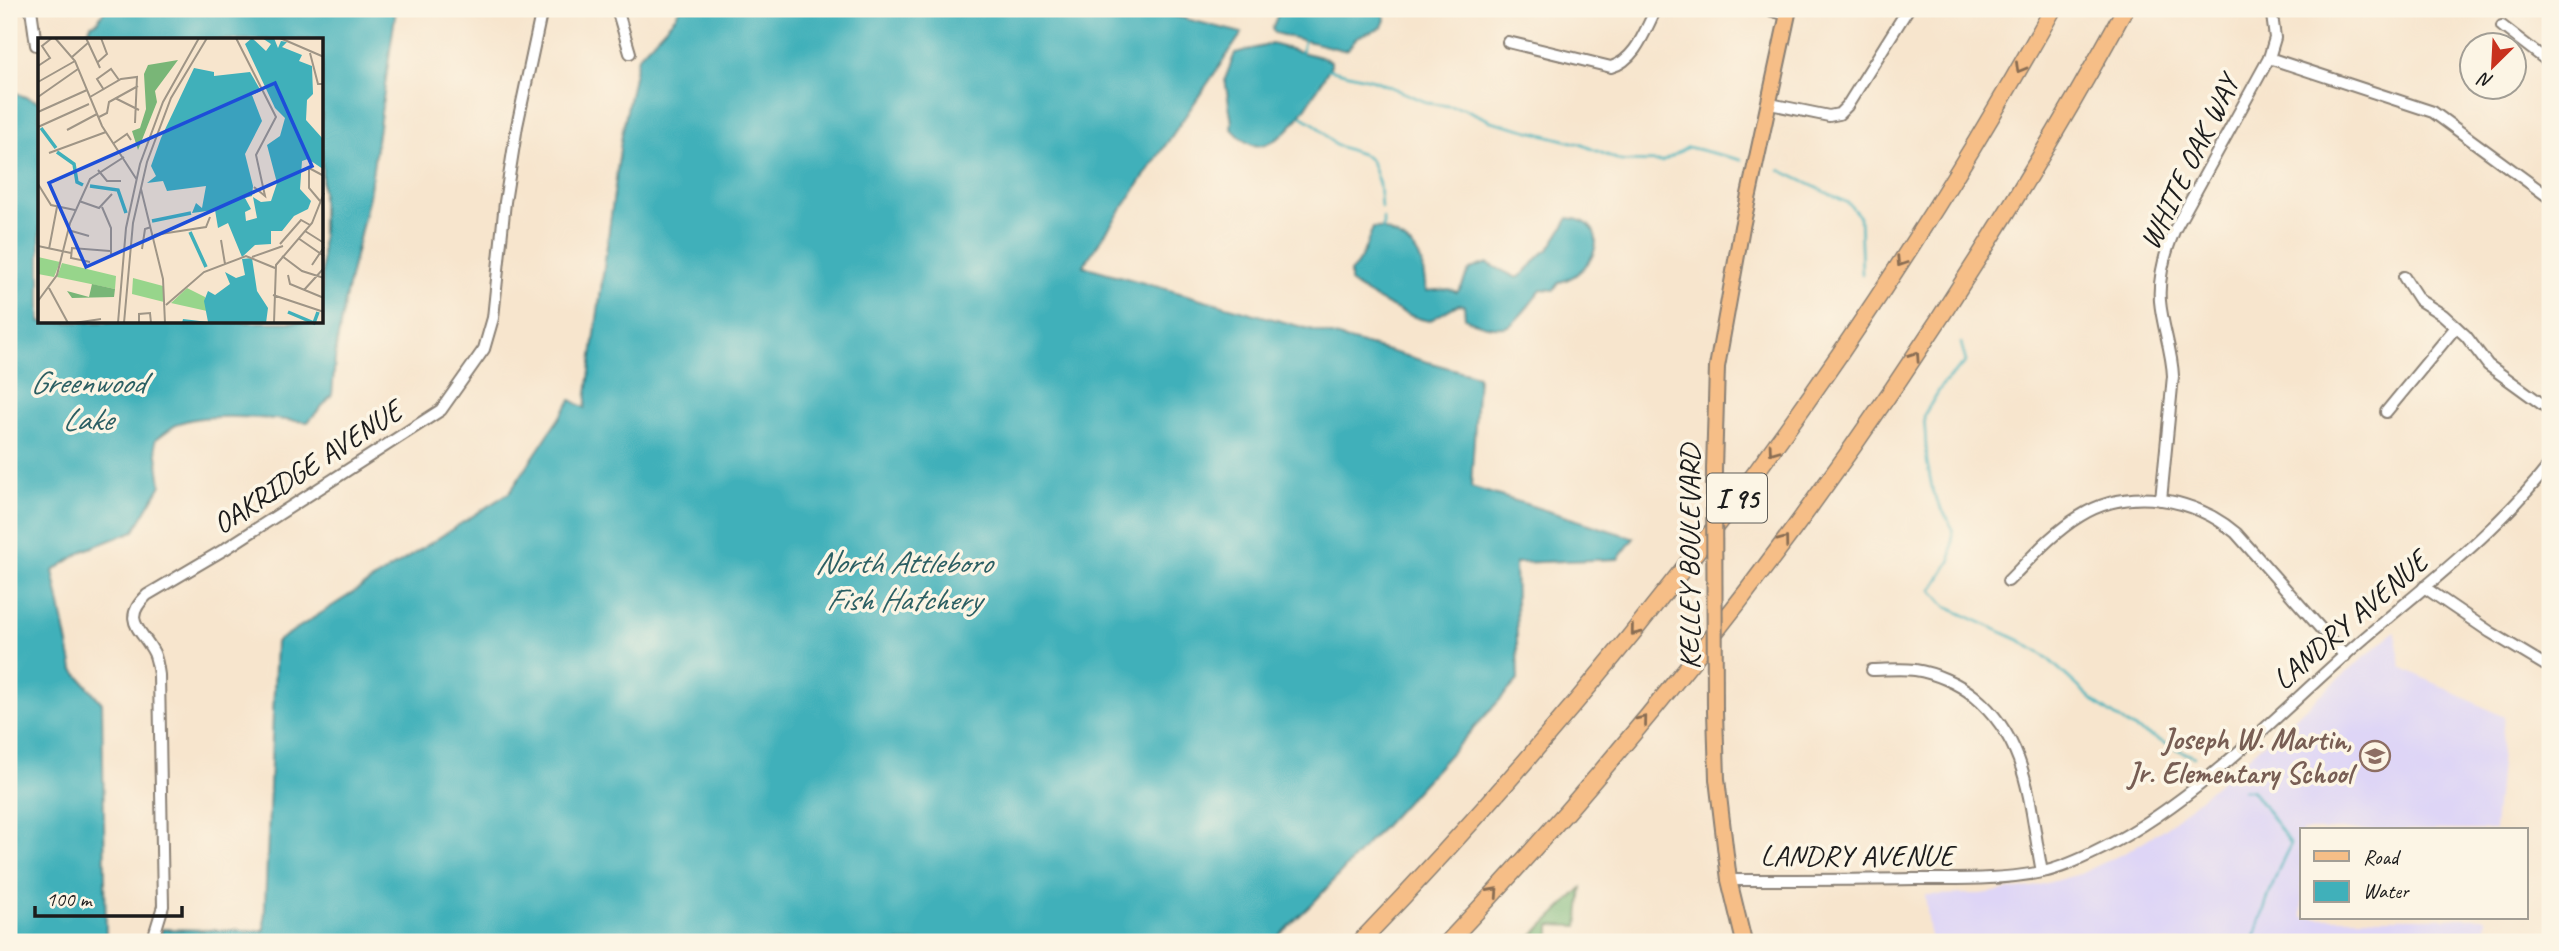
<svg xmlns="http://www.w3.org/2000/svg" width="2559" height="951" font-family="Caveat,sans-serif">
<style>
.built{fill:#ded5f6}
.forest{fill:#79b677;stroke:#4a694a;stroke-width:2}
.water{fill:#40b0ba;stroke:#2e666b;stroke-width:2}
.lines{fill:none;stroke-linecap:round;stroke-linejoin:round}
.stream{stroke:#40b0ba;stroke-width:2.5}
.minor-casing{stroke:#8a8074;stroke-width:14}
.major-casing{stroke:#8a8074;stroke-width:18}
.highway-casing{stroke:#8a8074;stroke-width:19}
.minor{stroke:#fff;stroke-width:10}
.major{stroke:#f6be87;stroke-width:14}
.highway{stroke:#f6be87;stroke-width:16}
.major-bridge-casing{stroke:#8a8074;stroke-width:18;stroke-linecap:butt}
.major-bridge{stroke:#f6be87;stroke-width:14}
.oneway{stroke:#896d52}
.labels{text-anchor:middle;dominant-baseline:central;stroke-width:7;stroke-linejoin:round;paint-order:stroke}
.shield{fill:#fcf5e5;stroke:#5f5d58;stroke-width:2}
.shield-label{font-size:28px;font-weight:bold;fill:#1c1c1c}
.street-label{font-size:30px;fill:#1c1c1c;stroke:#fcf5e5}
.education-label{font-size:30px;font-weight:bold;fill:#785e54;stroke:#fcf5e5;text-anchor:end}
.water-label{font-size:32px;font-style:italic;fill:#2c5f63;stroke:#fcf5e5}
.inset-river{fill:none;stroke:#40b0ba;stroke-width:3.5}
.inset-road{fill:none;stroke:#9f9586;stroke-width:2}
.view{fill:#1d4ed8;fill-opacity:0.15;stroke:#1d4ed8;stroke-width:3.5}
.inset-edge{fill:none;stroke:#1c1c1c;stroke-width:3.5}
</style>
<rect width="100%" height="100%" fill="#fcf5e5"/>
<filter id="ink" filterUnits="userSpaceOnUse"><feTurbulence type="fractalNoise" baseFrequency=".0143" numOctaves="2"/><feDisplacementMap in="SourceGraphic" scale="14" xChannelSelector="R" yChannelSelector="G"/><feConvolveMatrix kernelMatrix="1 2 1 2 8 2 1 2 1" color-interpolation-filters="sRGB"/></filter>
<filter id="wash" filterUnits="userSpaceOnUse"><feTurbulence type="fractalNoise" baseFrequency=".00686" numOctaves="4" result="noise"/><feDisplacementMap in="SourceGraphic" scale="28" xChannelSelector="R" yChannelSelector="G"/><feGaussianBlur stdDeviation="1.57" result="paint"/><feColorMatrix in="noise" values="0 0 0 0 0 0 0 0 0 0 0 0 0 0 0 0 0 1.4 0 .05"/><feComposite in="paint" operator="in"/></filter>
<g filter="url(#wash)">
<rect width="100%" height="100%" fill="#f7e5cd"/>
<!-- built -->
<path class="built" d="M2395,631L2401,667L2504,717L2494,830H2302V918H2486L2484,942H1931L1925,895L1980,894L2032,887L2080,874L2126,852L2165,828Z"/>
<!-- forest -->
<path class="forest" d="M1582,888L1578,926L1550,925V942H1526Z"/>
<!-- water -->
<g class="water">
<path d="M105,9H396L369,196L346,295L336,348L332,395L308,422C277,419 204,411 178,424C170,428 162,435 155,440L161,485L134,531L85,550L53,571L73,669L102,703L106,935L105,942H9V88L20,95L40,102V322H322V40H90L93,36L89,29L91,24L97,22Z"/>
<path d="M679,9H1147L1242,33L1083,266L1478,376L1471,487L1634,538L1618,559L1515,563L1518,680L1314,902L1272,942H159L162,929L264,931L276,642L510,492L571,400L585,408L622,134L638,57L676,16Z"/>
<path d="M1285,9L1313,11L1351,9L1365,11L1383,9L1385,20L1382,27L1357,37L1348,49L1343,50L1274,33L1272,29L1278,14Z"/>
<path d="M1271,44L1324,58L1331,61V65C1317,89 1287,151 1253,145C1244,143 1237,134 1231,128L1232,123L1225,79L1235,53C1248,49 1259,48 1271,44Z"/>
<path d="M1569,218C1616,223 1594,274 1560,282L1554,290L1541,289C1536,297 1515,324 1508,326C1497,330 1475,324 1465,318L1464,305L1459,304L1429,321C1407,317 1368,296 1350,282V272C1364,260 1365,244 1373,228C1381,227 1387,231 1395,235C1422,248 1423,264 1426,291L1449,289L1457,292C1465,286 1463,278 1469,271C1474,266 1481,266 1487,263L1517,278C1531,271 1536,255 1549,249Z"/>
</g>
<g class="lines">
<!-- stream -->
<g class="stream">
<path d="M1300,56L1305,39"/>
<path d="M1328,69L1374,80L1428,103L1463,108L1491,121L1580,144L1621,161L1662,162L1688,147L1741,160"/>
<path d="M1301,116L1316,125L1335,145L1364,155L1371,161L1379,184L1381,207"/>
<path d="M1780,170L1848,203L1860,217L1862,274"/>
<path d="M1383,218V229"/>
<path d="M1961,343L1966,362L1943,384L1924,415L1927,462L1933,493L1953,529L1951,560L1932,590L1947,607L2021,641L2046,657L2097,704L2127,725L2194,757"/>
<path d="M2243,790H2252L2291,844C2275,872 2264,911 2253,942"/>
</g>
</g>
</g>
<g filter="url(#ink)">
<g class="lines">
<!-- minor casing -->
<g class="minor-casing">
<g id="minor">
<path d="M31,9L36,45"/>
<path d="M617,9L630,53"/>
<path d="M1765,9L1788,15"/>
<path d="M2502,26L2550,63"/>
<path d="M1508,42L1611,67C1636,60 1645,30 1656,9"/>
<path d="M2269,58L2433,112L2550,198"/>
<path d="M1770,104L1829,116L1839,114L1847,106L1908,9"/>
<path d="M2404,277L2419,300L2443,315L2466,336L2488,365L2550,410"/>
<path d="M2386,412L2456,327"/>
<path d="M2161,500L2173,376C2172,350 2162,326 2160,301C2158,277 2165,253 2174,231L2269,58L2275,38L2272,15"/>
<path d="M2008,581C2031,558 2052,533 2080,516C2129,486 2193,497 2236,533L2345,656"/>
<path d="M2424,587L2490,632L2550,668"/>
<path d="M1872,670C1885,670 1901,668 1915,670C1935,673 1958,683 1974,696C2030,742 2029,806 2042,872"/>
<path d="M1729,880C1791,880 1853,880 1915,879C1957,879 2001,880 2042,872C2059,869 2076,861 2091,854C2189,808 2265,726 2345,655C2415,593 2492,538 2550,464"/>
<path d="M152,942L163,906L159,675C158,668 157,660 154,653C142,629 120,621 147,595L225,549L441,410L484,349L493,318L505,202L517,126L542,9"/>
</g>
</g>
<!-- major casing -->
<g class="major-casing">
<g id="major">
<path d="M1714,469L1717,367L1742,227L1789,9"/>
<path d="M1715,711L1717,779L1729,880L1744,942"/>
</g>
</g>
<!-- highway casing -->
<g class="highway-casing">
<g id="highway">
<path d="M1360,942C1630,662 1864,349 2053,9"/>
<path d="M1448,942C1713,663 1940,346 2125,9"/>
</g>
</g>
<!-- minor -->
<use href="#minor" class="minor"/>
<!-- major -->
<use href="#major" class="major"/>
<!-- highway -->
<use href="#highway" class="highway"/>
<!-- major-bridge casing -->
<g class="major-bridge-casing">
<path id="major-bridge" d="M1714,469L1715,711"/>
</g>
<!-- major-bridge -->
<use href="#major-bridge" class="major-bridge"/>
</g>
<!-- one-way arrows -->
<defs><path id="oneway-chevron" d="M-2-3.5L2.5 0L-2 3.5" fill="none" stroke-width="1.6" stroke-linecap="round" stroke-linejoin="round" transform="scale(1.75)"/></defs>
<g class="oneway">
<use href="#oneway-chevron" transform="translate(2020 68) rotate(120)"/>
<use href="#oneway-chevron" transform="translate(1901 262) rotate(123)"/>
<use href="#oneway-chevron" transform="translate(1915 356) rotate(-56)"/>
<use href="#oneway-chevron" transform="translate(1773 450) rotate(126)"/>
<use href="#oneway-chevron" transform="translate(1784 541) rotate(-53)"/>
<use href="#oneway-chevron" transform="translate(1635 631) rotate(129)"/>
<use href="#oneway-chevron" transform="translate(1643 720) rotate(-51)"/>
<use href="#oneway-chevron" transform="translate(1494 892) rotate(-48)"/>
</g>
</g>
<!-- icons -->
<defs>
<g id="school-ring" transform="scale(1.575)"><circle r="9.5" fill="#fcf5e5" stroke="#8d6e63" stroke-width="1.5"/><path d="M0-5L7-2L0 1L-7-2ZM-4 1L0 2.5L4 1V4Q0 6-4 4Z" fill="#8d6e63"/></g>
</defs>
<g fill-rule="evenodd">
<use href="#school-ring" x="2375" y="756"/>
</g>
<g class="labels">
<!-- shield labels -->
<rect class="shield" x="1707" y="473.5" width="60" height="49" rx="5"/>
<g class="shield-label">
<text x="1737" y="498">I 95</text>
</g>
<!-- street labels -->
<g class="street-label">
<text transform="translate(2189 162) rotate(-64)">WHITE OAK WAY</text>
<text transform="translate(307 467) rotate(-33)">OAKRIDGE AVENUE</text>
<text transform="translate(1689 557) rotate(-90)">KELLEY BOULEVARD</text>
<text transform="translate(2350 620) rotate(-41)">LANDRY AVENUE</text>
<text x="1857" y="855">LANDRY AVENUE</text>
</g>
<!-- education labels -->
<g class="education-label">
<text x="2352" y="739">Joseph W. Martin,<tspan x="2352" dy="34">Jr. Elementary School</tspan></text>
</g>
<!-- water labels -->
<g class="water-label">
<text x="87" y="382">Greenwood<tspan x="87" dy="37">Lake</tspan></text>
<text x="903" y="562">North Attleboro<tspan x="903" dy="37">Fish Hatchery</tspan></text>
</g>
</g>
<!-- overview -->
<g transform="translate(38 38)">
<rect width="285" height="285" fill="#f7e5cd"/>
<path d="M0,219L22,224L16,239L0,236ZM24,225L78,238L77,251L19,239ZM95,240L125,248L126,264L94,256ZM149,250L167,259L169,273L133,265Z" fill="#97d58b"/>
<path d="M140,22L117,53L119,64L100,112L94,93L102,90L108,71L106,36L110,27ZM54,246L77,251L76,259L34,260L29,253L51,259Z" fill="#79b677"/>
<path d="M214,0L228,13L233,6L224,0H236L240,10L243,3L249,4L244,9L264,17L261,23L274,28L275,56L269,62L268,82L285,101V131L270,121L264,123L262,151L273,163L270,171L256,178L244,193H233V206L217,207L204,219L190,185L180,190L177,172L154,175L158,165L164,170L168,148L129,153L125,143L109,145L118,138L113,128L123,100L156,30L176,34V38L212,34L223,53L214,57L224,83L207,116L215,148L214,158L207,160L213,171L207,174L208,183L219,180L215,159L223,164L233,163L239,145L229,107L242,98L247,80L237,70L207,6ZM214,220L219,253L230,270L228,285H144L145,281L170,284L166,263L170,253L177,257L192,246L187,234L198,240L207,237L204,221Z" fill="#40b0ba"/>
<path class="inset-river" d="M3,90L18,110M19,114L36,126L39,144L45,147M52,148L80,152L88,175M114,183L153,175M152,194L168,229M250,274L276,285L280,274"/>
<path class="inset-road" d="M17,0L37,23L64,88L99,142M48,0L62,30M198,0L238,79L218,117L227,158L216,149M242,0L286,19M272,15L280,46H286M34,19L51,4M60,24L69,16L63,0M0,28L12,20L4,8L14,0M0,44L37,23M66,52L59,41L73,31L81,42M0,59L40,31M52,59L83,41L99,39L97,85M77,60L101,72M0,74L49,52M61,79L69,75L71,64L100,48M0,89L51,66M29,92L59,76M76,105L89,96L93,102M11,115L68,94M60,132L69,143H83M0,146L13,167L37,172M103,151L125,241L127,285M41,163L61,170L74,156M282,163L271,150V130L286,138M64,169L73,190V216M30,192L51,198M267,193L286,205M116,197L168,189L172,179M260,200L286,218M183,202L187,226M242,206L263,182L272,187M0,208L33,215M11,211L19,169M104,211L107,191L113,189M244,218L264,233L286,240M214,219L245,208M52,224L33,220L34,210L72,213M274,227L286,209M250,237L252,246L286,260M11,250L30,285M266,252L286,230M235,257L286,274M0,263L19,237L32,185L52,141L86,119M128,267L166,234L208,218L237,230M36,285L63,281M80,285L88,190L102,126L125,64L161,0M86,285L95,185L109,124L133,60L169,0M101,285V276L112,275L113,285M236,285L238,227L274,185L286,155"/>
<path class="view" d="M237,45L274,128L48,229L11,145Z"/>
<rect width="285" height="285" class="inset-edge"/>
</g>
<!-- margin -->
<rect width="2559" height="951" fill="none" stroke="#fcf5e5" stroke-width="35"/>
<!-- legend -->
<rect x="2300" y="828" width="228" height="91" fill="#fcf5e5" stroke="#a29e95" stroke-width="2"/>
<rect x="2314" y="851" width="35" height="10" fill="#f6be87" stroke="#a29e95" stroke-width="2"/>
<text x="2363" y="864" font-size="21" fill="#1c1c1c">Road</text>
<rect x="2314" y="881" width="35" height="21" fill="#40b0ba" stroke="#a29e95" stroke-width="2"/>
<text x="2363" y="898" font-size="21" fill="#1c1c1c">Water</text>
<!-- north arrow -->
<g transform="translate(2493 66) rotate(204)"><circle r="33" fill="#fcf5e5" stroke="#a29e95" stroke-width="2"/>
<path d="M0-5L12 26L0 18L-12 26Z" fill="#c8321e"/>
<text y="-10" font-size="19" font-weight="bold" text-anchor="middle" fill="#1c1c1c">N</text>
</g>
<!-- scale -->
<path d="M35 906v10h147v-10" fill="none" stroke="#1c1c1c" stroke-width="3.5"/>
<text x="46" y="906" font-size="21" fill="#1c1c1c" stroke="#fcf5e5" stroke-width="5" paint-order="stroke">100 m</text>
</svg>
